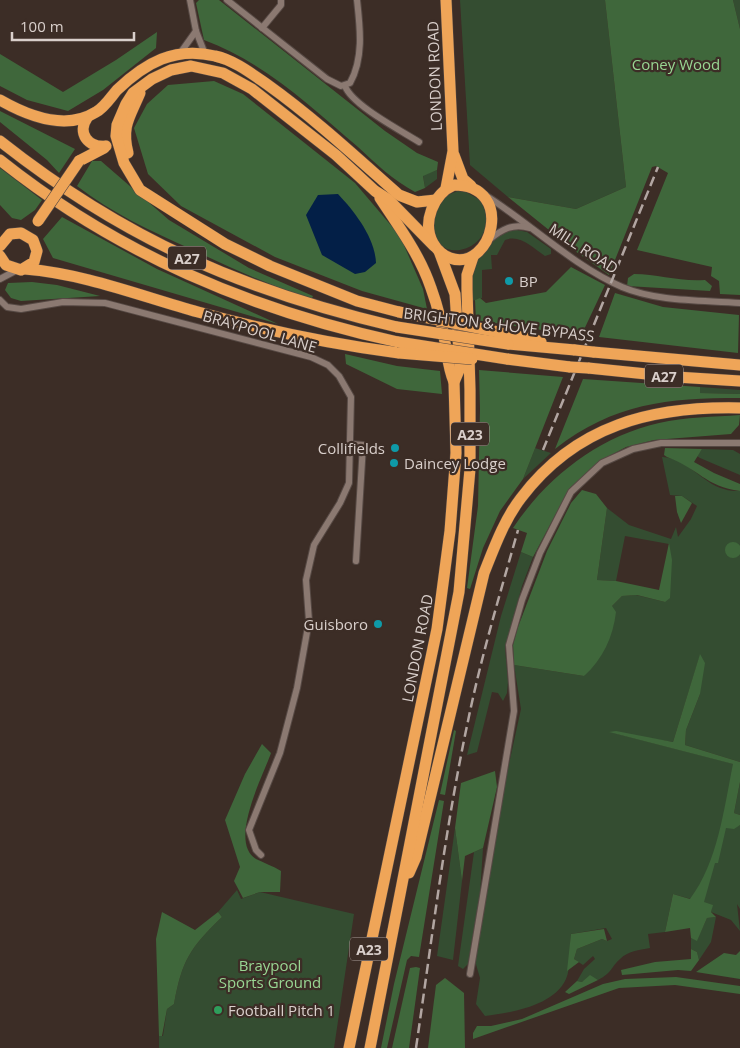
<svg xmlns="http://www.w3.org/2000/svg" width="740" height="1048" font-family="'Open Sans',sans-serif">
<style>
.green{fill:#344d31}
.forest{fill:#3f673b}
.water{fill:#031f47}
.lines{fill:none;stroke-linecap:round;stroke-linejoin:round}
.street-casing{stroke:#564944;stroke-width:8}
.highway-casing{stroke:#564944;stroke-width:12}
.street{stroke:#8b7971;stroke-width:6}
.highway{stroke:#efa558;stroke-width:11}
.rail{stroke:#b2a6a2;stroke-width:2.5;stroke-dasharray:10 5;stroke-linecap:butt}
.highway-bridge-casing{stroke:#564944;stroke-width:12;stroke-linecap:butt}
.highway-bridge{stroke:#efa558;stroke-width:11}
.culture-dot{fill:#0f9aa8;stroke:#3c2d26;stroke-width:2}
.leisure-dot{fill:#2e9e5b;stroke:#3c2d26;stroke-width:2}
.labels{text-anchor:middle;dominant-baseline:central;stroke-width:4.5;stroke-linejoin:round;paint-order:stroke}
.shield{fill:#3c2d26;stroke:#aa9e9a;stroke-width:1}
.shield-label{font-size:14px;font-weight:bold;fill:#d9cfcb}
.park-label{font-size:15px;fill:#98d692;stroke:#3c2d26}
.street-label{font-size:15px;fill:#d9cfcb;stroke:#3c2d26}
.poi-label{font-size:15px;fill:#d9cfcb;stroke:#3c2d26;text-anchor:start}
</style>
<rect width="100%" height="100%" fill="#3c2d26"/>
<!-- green -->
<g class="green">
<path d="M460,0H605L626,187L576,209L508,197L470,165Z"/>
<path d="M733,0H740V29Z"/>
<path d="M437,170V179L425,188L423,175Z"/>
<path d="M458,191L466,192L480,200C510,251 422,275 435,215C438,202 445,195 458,191Z"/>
<path d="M512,229L527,232L551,249V254L545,256C533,248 520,234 505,240L497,255H491L492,269L482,270V298L472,301C472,292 471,281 473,272C476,255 497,235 512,229Z"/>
<path d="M700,387L740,390V394L699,393Z"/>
<path d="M535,448L551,453L523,479Z"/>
<path d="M702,449L733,450L740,454V475L700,458L697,456Z"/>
<path d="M662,457C688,458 701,483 724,489C729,491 735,491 740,491V762L685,745L686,730L700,694V655L673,742L610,732L738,765L723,828L740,825V909L737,904L740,931L731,920L711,912L712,905L673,894L665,932L648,934L650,948C639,950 628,951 620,959C611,967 613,972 598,980L593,978L582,982L577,981L584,969L595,959L593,956L583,965L574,959L577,949L602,939L607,941L612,939L606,928L571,934C570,947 571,967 566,979C554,1006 510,1013 485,1016L476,1004L480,978L475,961L505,782L521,709L514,665L584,676L612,606L622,596L636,595L665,602L669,544L625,536L616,581L597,580L607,508L629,525L671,539L676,527L678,537L691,519L697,506L682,496L670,495Z"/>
<path d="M521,552L533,557L522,586L505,648L508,682L507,693L503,701L498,693L492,692L477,752L467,755L501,616Z"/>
<path d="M740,782V815L734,813Z"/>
<path d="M455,828L462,881L453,960L437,956Z"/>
<path d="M483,848L480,894L468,964L463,969L458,966L474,852Z"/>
<path d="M237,890L241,899L260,892L354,914L334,1048H159V1036H163L167,1009L174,1004C182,960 190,948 222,917L218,912Z"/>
<path d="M716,917L711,942L699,960L697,952L691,949V938L697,940L707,918Z"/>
</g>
<!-- forest -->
<g class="forest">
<path d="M199,0H219L385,131L417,153L438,162L437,170L423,176L425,188L415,192C393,180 376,164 358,147C310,106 264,62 204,40L196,3Z"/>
<path d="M605,0H733L740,29V295L720,294L719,281L711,276L712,267L637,250L668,173L656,166L652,167L609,275L575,251L508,197L576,209L626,187Z"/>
<path d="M157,32L156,48L103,90L68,111L27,100L0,86V54L63,92L116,60Z"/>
<path d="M214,81L243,94L355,183L400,236L423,289L427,309L362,291L275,257L181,206L148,174L134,128L147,104L168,85Z"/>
<path d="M0,111L75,149L59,173L47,160L0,122Z"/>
<path d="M92,161H101L169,220L249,268L313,296L311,300C270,285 230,268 191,249C150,231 112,213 77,186Z"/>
<path d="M0,168L42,200L35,210L21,220L12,218L0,205Z"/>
<path d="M62,217L157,269L278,324L53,258L43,239Z"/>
<path d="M571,267L605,285L581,336L476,320L475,300L480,298L486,303L546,292Z"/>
<path d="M634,274C658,274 680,282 705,280L712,286L710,291L627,286L628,278Z"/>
<path d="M32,282L57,285L100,296L21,301L11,298L5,290L8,283Z"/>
<path d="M615,293L663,307L739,315L738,353L599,337Z"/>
<path d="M345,354L397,366L440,371L442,394L397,389L346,364Z"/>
<path d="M479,370L563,377L523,479L500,511L483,548L470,589L467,588L478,506L480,409Z"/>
<path d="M583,379L700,387V393L740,394V398C667,398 614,403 555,449Z"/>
<path d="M740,415L739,425L731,434L654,440L626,447L600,461L568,491L533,557L521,552L527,533L513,528C547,477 598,437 659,423C685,417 714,417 740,415Z"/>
<path d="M665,448L702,449L694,462L714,473L740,484V491C706,487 698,468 667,457L664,455Z"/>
<path d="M582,490L596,494L607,508L597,580L616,581L659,590L669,543L672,560L670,598L665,602L637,595L622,596L612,606L616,612C613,637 603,659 584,676L514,665L513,645L518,627L547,551L571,503Z"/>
<path d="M675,496H682L692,503L681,523L677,512Z"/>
<circle cx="733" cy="550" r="8"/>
<path d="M700,654L705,663L700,694L686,730L685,745L740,762V782L734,813L740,815V825L734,829L726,828L718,863H715L704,902L713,905L711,912L716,917L707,918L697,941L691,938L690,928L665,932L673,894L690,899C718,862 724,808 733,764L609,732L616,731L673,742Z"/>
<path d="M454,730L456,731L445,795L440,794Z"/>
<path d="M262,744L271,753C263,776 228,842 256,859C264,863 273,866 281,871L280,892H260L243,898L234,881L240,867L225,820L245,774Z"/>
<path d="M495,771L497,787L483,848L465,856L462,881L455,828L461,783Z"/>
<path d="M439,800L444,801L419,957L411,956L407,960L387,1048H381L394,984Z"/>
<path d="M162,912L195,930L218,912L222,917C190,948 182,960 174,1004L167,1009L162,1036H159L156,939Z"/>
<path d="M604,929L607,941L602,939L577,949L574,959L579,962L567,971L571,934Z"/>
<path d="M691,949L697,952L699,960L691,971L678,970L622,975L621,970L655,962L691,959Z"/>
<path d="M740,951V979L696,972L724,953L736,955Z"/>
<path d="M416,967L420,968L409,1048H392L410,968Z"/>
<path d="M590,975L598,980L569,994L565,992L577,981L582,982Z"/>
<path d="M676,977L740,986V994L675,985L619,988L473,1039V1033L477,1026H491L522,1019L603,984L625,979Z"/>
<path d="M445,978L464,993L465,1048H428L436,985Z"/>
</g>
<!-- water -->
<path class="water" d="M338,194C355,212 375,238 376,263L365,272L355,274L322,255L306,215L318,195Z"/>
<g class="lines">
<!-- street casing -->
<g class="street-casing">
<g id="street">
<path d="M190,0L196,31L205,54"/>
<path d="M227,0L327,79L341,86L350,83C364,58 360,27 357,0"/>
<path d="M262,28L281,5V0"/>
<path d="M181,52L196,31"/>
<path d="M345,86C352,105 400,130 419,142"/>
<path d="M485,195C531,224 572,265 622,287C658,302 702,300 740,303"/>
<path d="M489,240C502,229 513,223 530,228"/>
<path d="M0,279L17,270"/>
<path d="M0,300L7,307L21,309L63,302L105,303L311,357L328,365L339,376L351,397L349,483L340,503L314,545L306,580L309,621L297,688L280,753L249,830L256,850L261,855"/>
<path d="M350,444L363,445L356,561"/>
<path d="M470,974L514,711L509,645L522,600L540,553L571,492L602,463L633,449L661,443H740"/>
</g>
</g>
<!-- highway casing -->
<g class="highway-casing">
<g id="highway">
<path d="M0,100C28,116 66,131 96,112C104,108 111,97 117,90C145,63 175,46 215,56C234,60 252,74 268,85C314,118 356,157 399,195L417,202L436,200"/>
<path d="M87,118C77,133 88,148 106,146"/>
<path d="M0,141C124,239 243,291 397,327"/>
<path d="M128,153C121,126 130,117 140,93"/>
<path d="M454,155L463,179L471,186"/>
<path d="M0,160C118,254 251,310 398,342"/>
<path d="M79,161L104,148"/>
<path d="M454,185C516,185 492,273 450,258C442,255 437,250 433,243C422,223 433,194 454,185Z"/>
<path d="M446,188L453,151L446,0"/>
<path d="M380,198C399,227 420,255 431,288C438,307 443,328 446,348C448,361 449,370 454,382"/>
<path d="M0,246L10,234L21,233L33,240L37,251L34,262L21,270L6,265L0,256"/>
<path d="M25,269C86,274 140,296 198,312C264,330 331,344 399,353"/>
<path d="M399,312L357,301L270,266L225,244L140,190L124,163L116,136L117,125L126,104L133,93L152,79L171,70L191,66L223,73L252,89L336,155L375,191L389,200L434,246"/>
<path d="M508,334L531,338L541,342"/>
<path d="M508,344L575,350"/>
<path d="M593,352L740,365"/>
<path d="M507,359L570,367"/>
<path d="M588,368L676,377L740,381"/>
<path d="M409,873L416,857L484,573C494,548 504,520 521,498C576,425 652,406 740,408"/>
<path d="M349,1048L437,629L450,531L456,453L454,382L460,368L455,294L439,251"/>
<path d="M370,1048L459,592L470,469V390L467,289V275L473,257"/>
</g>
</g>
<!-- street -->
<use href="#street" class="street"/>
<!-- highway -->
<use href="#highway" class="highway"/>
<!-- rail -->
<g class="rail">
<path d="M543,450L658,167"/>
<path d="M416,1048C432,939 445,829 468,721C481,657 500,594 518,530"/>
</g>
<!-- highway-bridge casing -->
<g class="highway-bridge-casing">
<g id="highway-bridge">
<path d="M38,221L79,161"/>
<path d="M399,312L508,334"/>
<path d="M397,327L508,344"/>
<path d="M398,342L507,359"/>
<path d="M575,350L593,352"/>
<path d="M399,353L472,359"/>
<path d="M570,367L588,368"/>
</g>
</g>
<!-- highway-bridge -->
<use href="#highway-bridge" class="highway-bridge"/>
</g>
<!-- markers -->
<g class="culture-dot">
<circle cx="509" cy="281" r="5"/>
<circle cx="395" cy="448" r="5"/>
<circle cx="394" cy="463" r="5"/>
<circle cx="378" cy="624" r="5"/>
</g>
<circle class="leisure-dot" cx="218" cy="1010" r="5"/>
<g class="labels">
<!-- shield labels -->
<g class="shield">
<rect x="168" y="246.5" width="38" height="23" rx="4"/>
<rect x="645" y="364.5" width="38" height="23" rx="4"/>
<rect x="451" y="422.5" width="38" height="23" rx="4"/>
<rect x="350" y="937.5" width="38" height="23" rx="4"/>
</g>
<g class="shield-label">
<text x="187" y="258">A27</text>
<text x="664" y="376">A27</text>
<text x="470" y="434">A23</text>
<text x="369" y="949">A23</text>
</g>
<!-- park labels -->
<g class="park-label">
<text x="676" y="64">Coney Wood</text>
<text x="270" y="965">Braypool<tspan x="270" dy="17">Sports Ground</tspan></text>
</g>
<!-- street labels -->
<g class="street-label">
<text transform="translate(434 76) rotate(-92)">LONDON ROAD</text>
<text transform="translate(584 248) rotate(33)">MILL ROAD</text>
<text transform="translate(499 324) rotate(7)">BRIGHTON &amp; HOVE BYPASS</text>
<text transform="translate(260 331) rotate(16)">BRAYPOOL LANE</text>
<text transform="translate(417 648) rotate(-79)">LONDON ROAD</text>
</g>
<!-- poi labels -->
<g class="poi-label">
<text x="519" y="281">BP</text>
<text x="385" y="448" text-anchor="end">Collifields</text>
<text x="404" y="463">Daincey Lodge</text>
<text x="368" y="624" text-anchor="end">Guisboro</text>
<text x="228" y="1010">Football Pitch 1</text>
</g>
</g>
<!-- scale -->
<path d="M12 32v8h122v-8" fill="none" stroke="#d9cfcb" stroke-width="2.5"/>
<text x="20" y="32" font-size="15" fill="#d9cfcb" stroke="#3c2d26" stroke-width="4" paint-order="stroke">100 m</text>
</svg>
